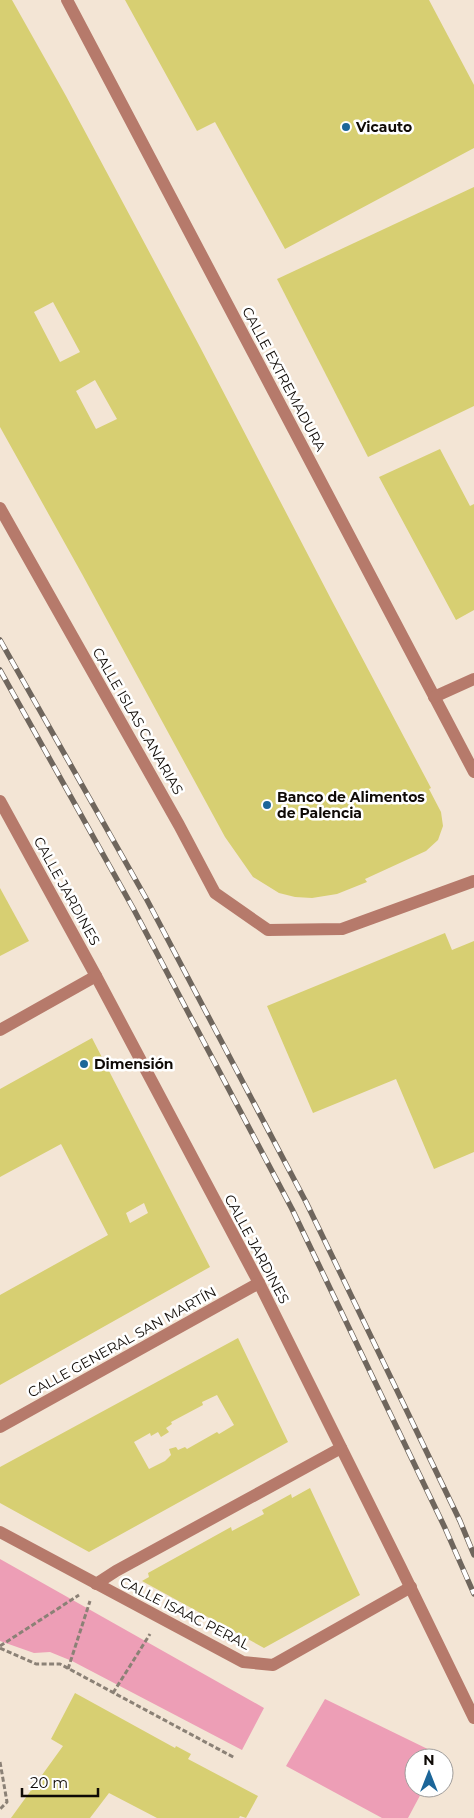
<svg xmlns="http://www.w3.org/2000/svg" width="474" height="1818" font-family="Montserrat,sans-serif">
<style>
.green{fill:#ed9eb6}
.building{fill:#d7cf72;fill-rule:evenodd}
.lines{fill:none;stroke-linecap:round;stroke-linejoin:round}
.path{stroke:#8b8176;stroke-width:3;stroke-dasharray:5 2.5;stroke-linecap:butt}
.pedestrian{stroke:#b67a6b;stroke-width:12}
.minor{stroke:#b67a6b;stroke-width:12}
.rail-casing{stroke:#6f665d;stroke-width:5.5}
.rail{stroke:#fff;stroke-width:4;stroke-dasharray:11;stroke-linecap:butt}
.poi-dot{fill:#1c6699;stroke:#fff;stroke-width:2}
.labels{text-anchor:middle;dominant-baseline:central;stroke-width:5;stroke-linejoin:round;paint-order:stroke}
.poi-label{font-size:14px;font-weight:bold;fill:#0f0a06;stroke:#fff;text-anchor:start}
.street-label{font-size:14px;fill:#0f0a06;stroke:#fff}
</style>
<rect width="100%" height="100%" fill="#f3e5d5"/>
<!-- green -->
<g class="green">
<path d="M0,1559L264,1708L242,1750L72,1661L50,1652L34,1653L0,1641Z"/>
<path d="M325,1699L442,1756L441,1758H414V1788H424L408,1818H382L286,1766Z"/>
</g>
<!-- building -->
<g class="building">
<path d="M0,0H12L66,96L200,347L332,601L431,788L429,789L441,812L443,826L438,840L426,851L365,879L367,882L337,894L312,898L295,897L279,893L253,877L225,837L82,574L0,427ZM53,302L80,352L60,362L34,312ZM95,380L117,419L96,429L76,391Z"/>
<path d="M125,0H429L474,85V148L285,249L215,122L197,131Z"/>
<path d="M474,187V406L368,457L277,279Z"/>
<path d="M440,449L470,506L474,504V610L456,620L379,477Z"/>
<path d="M0,888L29,941L0,956Z"/>
<path d="M445,933L452,950L474,941V1152L434,1169L396,1079L313,1113L267,1006Z"/>
<path d="M92,1038L210,1267L0,1385V1295L108,1235L61,1144L0,1177V1089ZM144,1203L148,1213L130,1223L126,1213Z"/>
<path d="M238,1338L288,1442L89,1552L0,1503V1467ZM217,1395L234,1425L219,1434L217,1432L187,1449L185,1447L178,1450L176,1447L169,1449L171,1455L165,1461L149,1469L134,1442L150,1433L151,1436L158,1432L161,1437L169,1432L166,1428L172,1424L171,1422L203,1405L202,1402Z"/>
<path d="M310,1488L360,1595L264,1648L142,1581L149,1577L148,1573L231,1527L232,1531L264,1514L262,1510L291,1494L292,1498Z"/>
<path d="M75,1693L175,1748L176,1746L191,1754L188,1759L258,1796L246,1818L240,1816L239,1818H157L109,1793L90,1818H11L63,1746L51,1739Z"/>
</g>
<g class="lines">
<!-- path -->
<g class="path">
<path d="M0,1646L79,1595"/>
<path d="M0,1648L36,1664H60L235,1758"/>
<path d="M68,1669L90,1601"/>
<path d="M113,1693L150,1634"/>
<path d="M0,1762L7,1802L0,1809"/>
</g>
<!-- pedestrian -->
<path class="pedestrian" d="M96,1584L116,1571L341,1448"/>
<!-- minor -->
<g class="minor">
<path d="M67,0L474,772"/>
<path d="M0,508L179,825L215,893L268,930L342,929L474,881"/>
<path d="M434,697L474,679"/>
<path d="M0,801L96,976L259,1283L400,1566L474,1718"/>
<path d="M0,1030L96,976"/>
<path d="M0,1427L259,1283"/>
<path d="M0,1532L243,1662L273,1665L411,1587"/>
</g>
<!-- rail casing -->
<g class="rail-casing">
<g id="rail">
<path d="M0,640L147,900L306,1202L460,1521L474,1555"/>
<path d="M0,670L133,908L292,1209L445,1528L474,1594"/>
</g>
</g>
<!-- rail -->
<use href="#rail" class="rail"/>
</g>
<!-- markers -->
<g class="poi-dot">
<circle cx="346" cy="127" r="5"/>
<circle cx="267" cy="805" r="5"/>
<circle cx="84" cy="1064" r="5"/>
</g>
<g class="labels">
<!-- poi labels -->
<g class="poi-label">
<text x="356" y="127">Vicauto</text>
<text x="277" y="797">Banco de Alimentos<tspan x="277" dy="16">de Palencia</tspan></text>
<text x="94" y="1064">Dimensión</text>
</g>
<!-- street labels -->
<g class="street-label">
<text transform="translate(284 379) rotate(62)">CALLE EXTREMADURA</text>
<text transform="translate(138 721) rotate(60)">CALLE ISLAS CANARIAS</text>
<text transform="translate(67 891) rotate(61)">CALLE JARDINES</text>
<text transform="translate(257 1249) rotate(62)">CALLE JARDINES</text>
<text transform="translate(122 1342) rotate(-29)">CALLE GENERAL SAN MARTÍN</text>
<text transform="translate(185 1613) rotate(27)">CALLE ISAAC PERAL</text>
</g>
</g>
<!-- north arrow -->
<g transform="translate(429 1773)"><circle r="24" fill="#ffffff" stroke="#9f9d9b"/>
<path d="M0-4L9 19L0 12L-9 19Z" fill="#1c6699"/>
<text y="-8" font-size="14" font-weight="bold" text-anchor="middle" fill="#0f0a06">N</text>
</g>
<!-- scale -->
<path d="M22 1788v8h76v-8" fill="none" stroke="#0f0a06" stroke-width="2.5"/>
<text x="30" y="1788" font-size="15" fill="#0f0a06" stroke="#ffffff" stroke-width="4" paint-order="stroke">20 m</text>
</svg>
